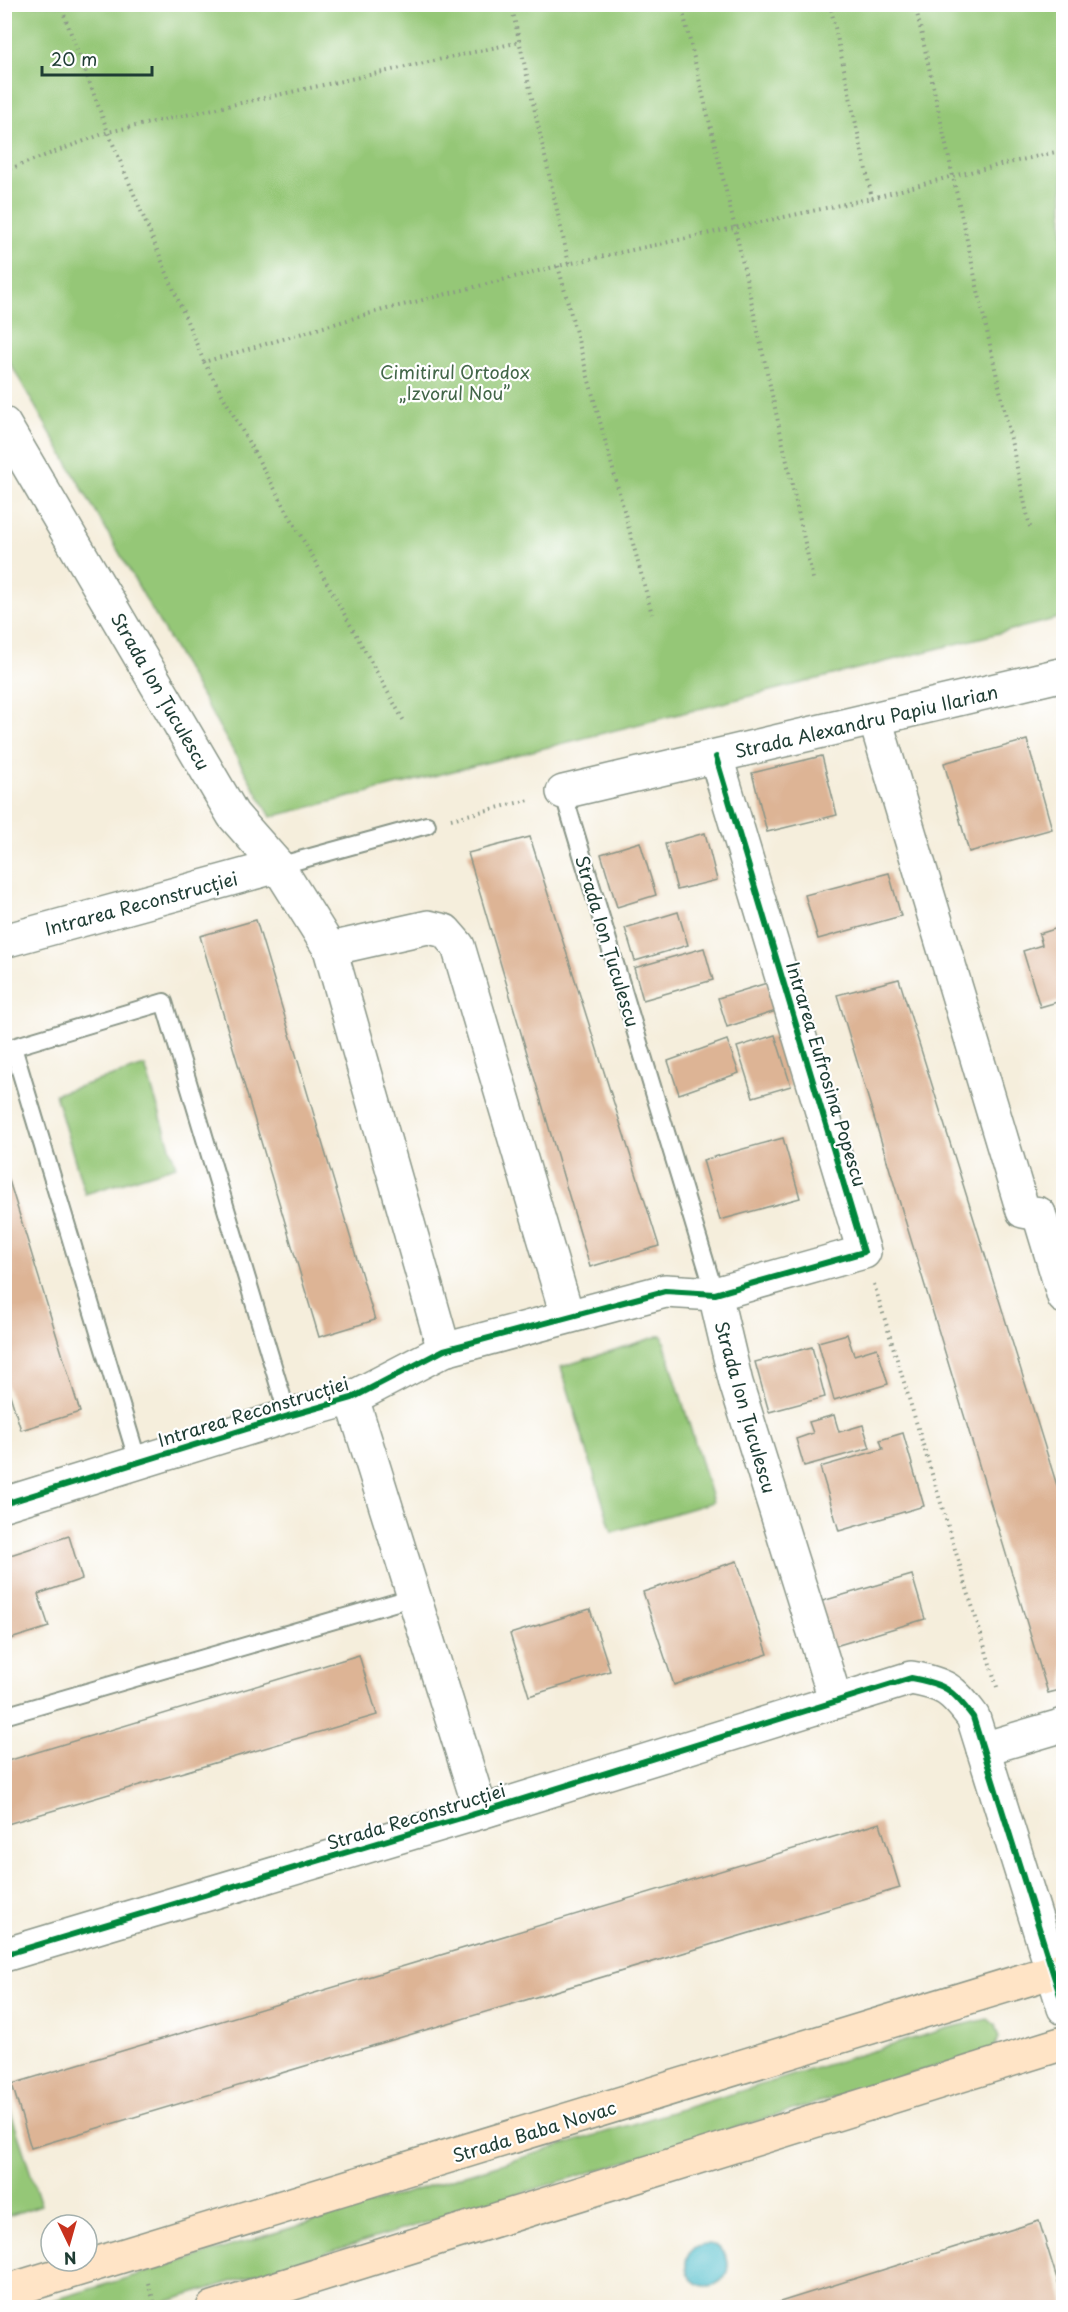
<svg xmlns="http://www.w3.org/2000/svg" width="1068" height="2312" font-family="'Playpen Sans',sans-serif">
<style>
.green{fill:#95c777;stroke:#5a8256;stroke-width:1.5}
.water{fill:#50bdca;stroke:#387d7f;stroke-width:1.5}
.building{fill:#ddb495}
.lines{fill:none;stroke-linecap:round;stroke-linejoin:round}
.service-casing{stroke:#8a9688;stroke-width:20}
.minor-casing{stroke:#8a9688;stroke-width:36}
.secondary-casing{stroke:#8a9688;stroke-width:36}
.path{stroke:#8a9688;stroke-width:4;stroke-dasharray:1.5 4.5;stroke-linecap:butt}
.service{stroke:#fff;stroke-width:16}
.minor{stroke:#fff;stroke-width:33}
.secondary{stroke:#ffe4c6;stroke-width:33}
.cycleway-casing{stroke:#fff;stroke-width:10}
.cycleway{stroke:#00873e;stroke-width:6}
.labels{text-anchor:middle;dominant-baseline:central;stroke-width:4.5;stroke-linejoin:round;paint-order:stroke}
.park-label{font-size:18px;fill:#426648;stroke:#fff}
.street-label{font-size:18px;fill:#1f3d34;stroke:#fff}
</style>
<rect width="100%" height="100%" fill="#fff"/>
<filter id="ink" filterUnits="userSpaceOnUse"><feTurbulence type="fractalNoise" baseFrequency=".0167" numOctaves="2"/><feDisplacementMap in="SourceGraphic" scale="12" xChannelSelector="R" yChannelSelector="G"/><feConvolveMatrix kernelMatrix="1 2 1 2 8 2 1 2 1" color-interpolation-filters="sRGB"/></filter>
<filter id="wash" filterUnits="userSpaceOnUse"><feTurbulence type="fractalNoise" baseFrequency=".008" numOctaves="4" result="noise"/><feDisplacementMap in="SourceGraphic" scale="24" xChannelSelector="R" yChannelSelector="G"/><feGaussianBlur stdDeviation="1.35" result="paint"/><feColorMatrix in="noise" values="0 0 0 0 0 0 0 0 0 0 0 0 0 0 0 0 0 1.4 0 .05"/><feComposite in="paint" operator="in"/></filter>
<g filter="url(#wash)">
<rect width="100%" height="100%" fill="#f5eedc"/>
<!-- green -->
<g class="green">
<path d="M4,5H1063V617L271,817L5,354Z"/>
<path d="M145,1066L176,1166L85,1194L55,1094Z"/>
<path d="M662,1335L713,1502L612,1532L561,1367Z"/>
<path d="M988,2019L995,2025L999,2038L993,2049L149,2307L28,2308L948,2028Z"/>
<path d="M10,2110L41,2205L5,2217V2112Z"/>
</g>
<!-- water -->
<circle class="water" cx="707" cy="2265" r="21"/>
<g id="blocks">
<!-- building -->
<g class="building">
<path d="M1027,740L1052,829L969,852L944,763Z"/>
<path d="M822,756L837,815L767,832L752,773Z"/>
<path d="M705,833L717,880L677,890L665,844Z"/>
<path d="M530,837L659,1246L590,1267L468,853Z"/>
<path d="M640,842L656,895L617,907L601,854Z"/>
<path d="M889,873L901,916L818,939L805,895Z"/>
<path d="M678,912L688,945L635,961L625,928Z"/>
<path d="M256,920L375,1320L319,1337L200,936Z"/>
<path d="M1064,926V1000L1040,1007L1023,951L1042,945L1039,934Z"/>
<path d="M704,948L713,980L643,1000L634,968Z"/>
<path d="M899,979L1064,1508V1689L1048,1693L837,995Z"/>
<path d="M767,983L776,1011L727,1027L718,998Z"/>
<path d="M775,1035L791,1086L753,1097L737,1047Z"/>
<path d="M727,1040L739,1073L679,1094L668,1061Z"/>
<path d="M783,1138L800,1198L720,1220L703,1160Z"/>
<path d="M4,1164L80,1412L21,1430L4,1376Z"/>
<path d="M847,1334L854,1355L877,1348L888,1384L834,1400L818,1342Z"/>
<path d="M812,1347L825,1397L769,1412L755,1362Z"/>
<path d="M834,1415L839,1432L863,1425L870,1448L804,1466L796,1439L813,1433L809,1422Z"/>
<path d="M903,1433L924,1506L839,1531L820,1467L883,1449L880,1440Z"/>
<path d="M69,1536L82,1579L38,1594L49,1627L4,1641V1557Z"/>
<path d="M737,1561L768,1654L674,1685L643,1592Z"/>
<path d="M912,1575L925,1619L832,1647L819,1602Z"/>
<path d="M590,1609L610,1671L529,1696L510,1634Z"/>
<path d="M359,1655L377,1715L4,1825V1762Z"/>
<path d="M880,1823L900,1888L31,2148L12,2084Z"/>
<path d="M1039,2221L1064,2301V2308H782L780,2302Z"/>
</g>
</g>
</g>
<g filter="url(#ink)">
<use href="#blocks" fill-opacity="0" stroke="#8a9688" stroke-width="1.5"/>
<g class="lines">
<!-- service casing -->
<g class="service-casing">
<g id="service">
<path d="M563,792L715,1294"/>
<path d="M278,866L427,825"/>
<path d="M138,1462L13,1047L164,1002L288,1416"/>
<path d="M4,1716L414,1597"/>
</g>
</g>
<!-- minor casing -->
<g class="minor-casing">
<g id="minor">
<path d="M4,424L233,815L278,866L330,949L444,1350"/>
<path d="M875,719L1023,1211L1039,1214"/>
<path d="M563,792L1064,674"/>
<path d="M4,941L278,866"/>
<path d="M330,949L428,927L445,931L458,946L567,1315"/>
<path d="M1039,1214L1064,1297"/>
<path d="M715,1294L736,1383L836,1702"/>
<path d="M352,1398L481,1812"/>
<path d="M4,1504L288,1416L352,1398L444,1350L665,1291L715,1294L864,1252L716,757"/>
<path d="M983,1749L1064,1725"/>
<path d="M4,1955L481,1812L911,1678C945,1684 952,1689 973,1717L1064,2008"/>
</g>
</g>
<!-- secondary casing -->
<g class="secondary-casing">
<g id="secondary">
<path d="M4,2292L1064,1968"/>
<path d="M213,2308L1064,2043"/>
</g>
</g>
<!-- path -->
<g class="path">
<path d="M60,4L108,132L204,362L375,312L558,266L872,198L953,176L1064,150"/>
<path d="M511,4L569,264"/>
<path d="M681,4L735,228L813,579"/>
<path d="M830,4L872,198"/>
<path d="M915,4L1030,527"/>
<path d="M4,171L108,132L520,42"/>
<path d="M558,266L652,614"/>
<path d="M204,362L405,723"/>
<path d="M451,819L529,800"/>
<path d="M874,1284L997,1687"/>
<path d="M148,2283L156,2308"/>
</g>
<!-- service -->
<use href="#service" class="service"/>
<!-- minor -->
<use href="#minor" class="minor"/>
<!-- secondary -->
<use href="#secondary" class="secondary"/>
<!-- cycleway casing -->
<g class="cycleway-casing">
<g id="cycleway">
<path d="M4,1504L288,1416L352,1398L444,1350L665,1291L715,1294L864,1252L716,757"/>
<path d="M4,1955L481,1812L911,1678C945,1684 952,1689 973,1717L1064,2008"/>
</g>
</g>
<!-- cycleway -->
<use href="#cycleway" class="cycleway"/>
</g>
</g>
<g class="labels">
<!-- park labels -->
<g class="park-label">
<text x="455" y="371">Cimitirul Ortodox<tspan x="455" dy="21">„Izvorul Nou”</tspan></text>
</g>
<!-- street labels -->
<g class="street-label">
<text transform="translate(161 691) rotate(60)">Strada Ion Țuculescu</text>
<text transform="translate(866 721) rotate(-13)">Strada Alexandru Papiu Ilarian</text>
<text transform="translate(141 903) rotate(-15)">Intrarea Reconstrucției</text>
<text transform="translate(608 941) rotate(73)">Strada Ion Țuculescu</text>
<text transform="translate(827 1074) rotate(73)">Intrarea Eufrosina Popescu</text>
<text transform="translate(746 1407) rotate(74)">Strada Ion Țuculescu</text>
<text transform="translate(253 1411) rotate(-17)">Intrarea Reconstrucției</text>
<text transform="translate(416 1816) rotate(-17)">Strada Reconstrucției</text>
<text transform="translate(534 2131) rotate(-17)">Strada Baba Novac</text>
</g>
</g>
<!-- margin -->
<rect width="1068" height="2312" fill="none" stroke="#fff" stroke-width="24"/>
<!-- north arrow -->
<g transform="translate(69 2243) rotate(175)"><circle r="28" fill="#ffffff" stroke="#a5b1ae" stroke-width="1.5"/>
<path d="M0-4.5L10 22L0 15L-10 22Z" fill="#c8321e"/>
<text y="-9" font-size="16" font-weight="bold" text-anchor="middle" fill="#1f3d34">N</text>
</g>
<!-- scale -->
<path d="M42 66v9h110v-9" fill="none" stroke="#1f3d34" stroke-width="3"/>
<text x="51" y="66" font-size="18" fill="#1f3d34" stroke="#ffffff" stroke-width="4.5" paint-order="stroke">20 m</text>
</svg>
